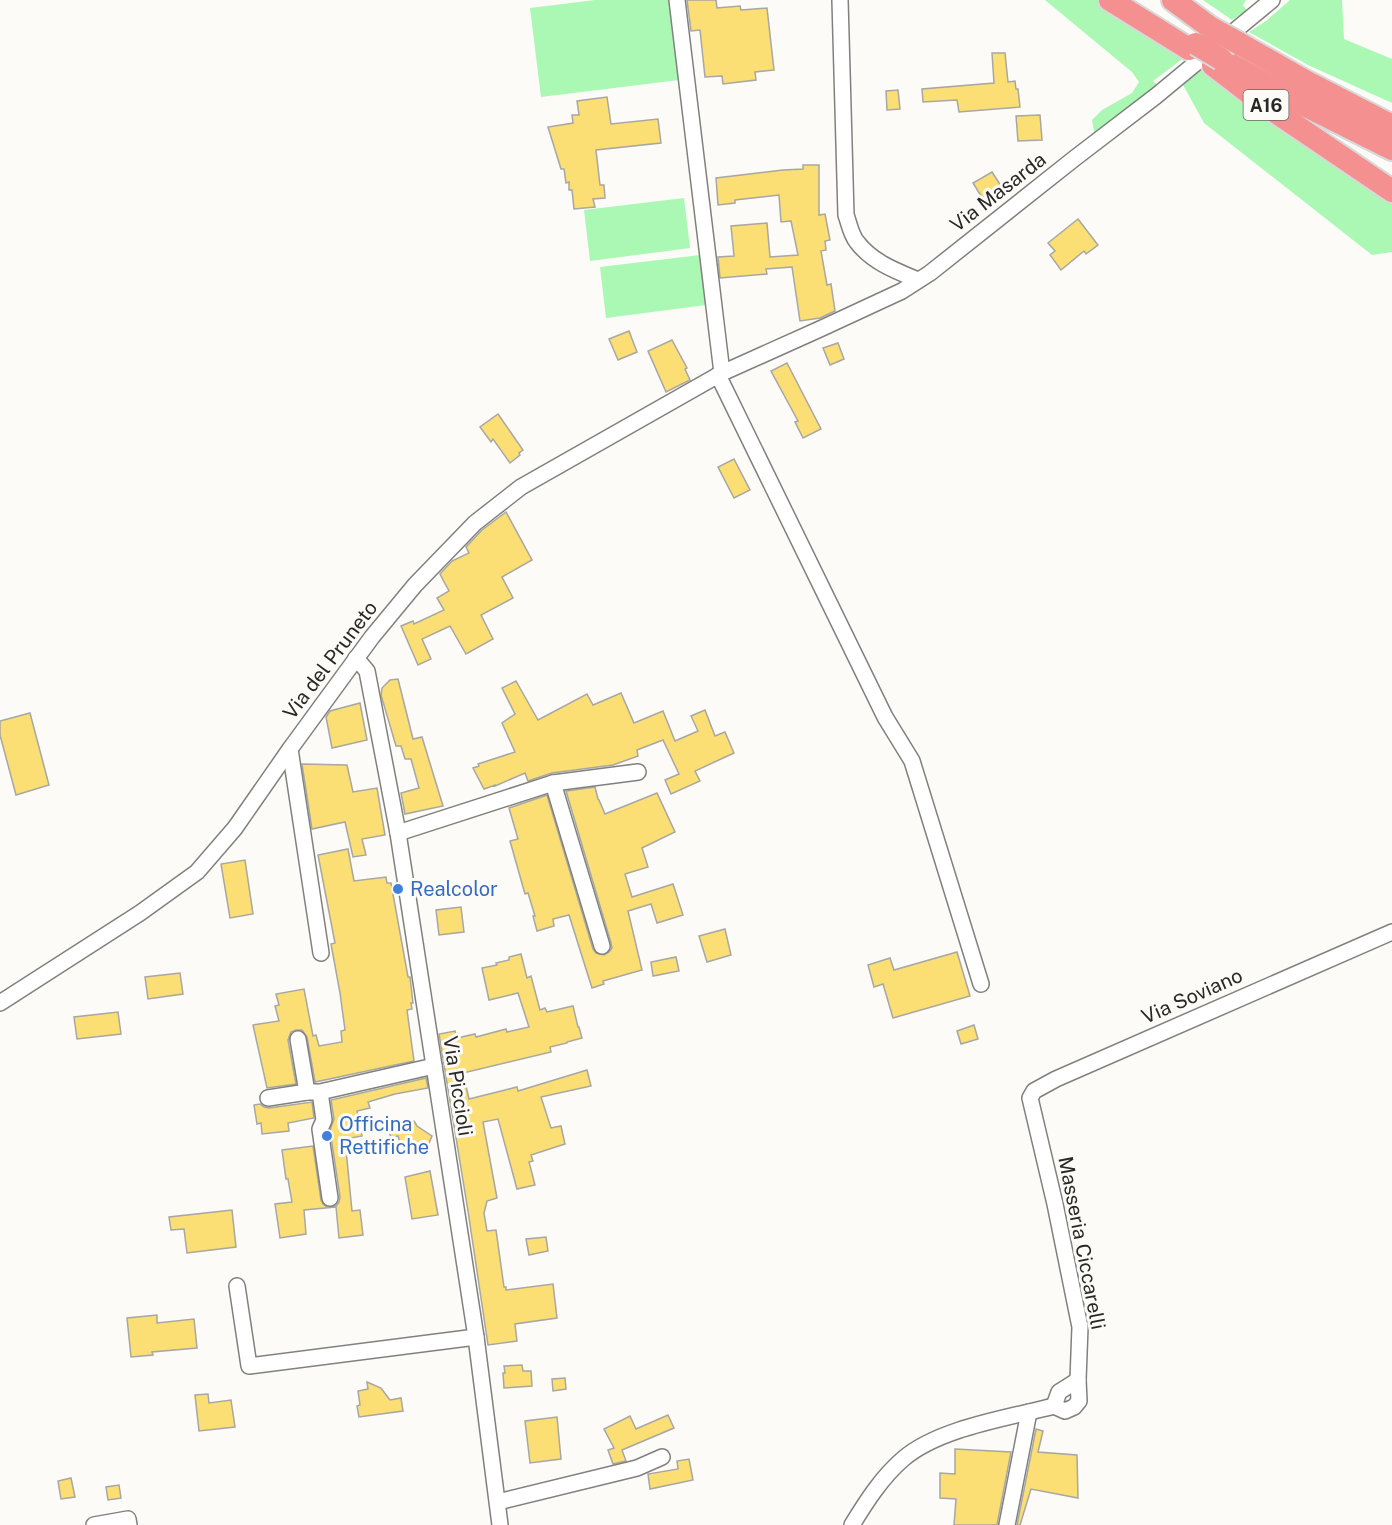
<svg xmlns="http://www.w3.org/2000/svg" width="1392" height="1525" font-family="'Public Sans',sans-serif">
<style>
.green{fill:#aaf8b4}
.building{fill:#fbde74;stroke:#a7a7a3;stroke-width:1.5}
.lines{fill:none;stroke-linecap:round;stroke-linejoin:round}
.minor-casing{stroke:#81807d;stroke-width:18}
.highway-casing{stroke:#d8d8d8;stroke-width:26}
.minor{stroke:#fff;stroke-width:15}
.highway{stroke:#f4908f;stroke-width:22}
.highway-bridge-casing{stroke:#d8d8d8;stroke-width:26;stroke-linecap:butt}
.highway-bridge{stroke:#f4908f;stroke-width:22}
.shop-dot{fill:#3f7fe0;stroke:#fcfbf8;stroke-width:2}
.labels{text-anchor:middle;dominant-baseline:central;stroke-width:6;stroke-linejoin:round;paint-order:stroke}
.shield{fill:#fcfbf8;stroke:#686766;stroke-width:1.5}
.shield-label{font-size:18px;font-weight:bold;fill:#292827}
.street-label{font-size:20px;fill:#292827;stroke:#fcfbf8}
.shop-label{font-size:20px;fill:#366cbe;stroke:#fcfbf8;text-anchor:start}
</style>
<rect width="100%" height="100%" fill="#fcfbf8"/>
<!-- green -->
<g class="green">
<path d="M595,0H669L679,80L541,97L530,8Z"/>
<path d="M1045,0H1108L1185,57L1153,81L1157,85L1120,118L1095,137L1092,120L1102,110L1132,93L1139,82L1132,72Z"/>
<path d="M1203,0H1246L1243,5L1247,11L1232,20Z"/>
<path d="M1290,0H1342L1344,39L1392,59V103L1308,65L1249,32L1266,21Z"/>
<path d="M1201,68L1261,112L1392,199V252L1372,255L1204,123L1182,83Z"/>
<path d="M684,198L690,248L590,261L584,210Z"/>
<path d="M700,255L706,305L606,318L600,267Z"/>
</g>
<!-- building -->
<g class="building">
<path d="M687,0H716L717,8L740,6L741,10L767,8L774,70L755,72L756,80L723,84L722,76L705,77L700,30L691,31Z"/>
<path d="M992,53H1005L1008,82L1015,81L1016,89H1018L1020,107L959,112L957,100L923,102L922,89L994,83Z"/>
<path d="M898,90L900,109L887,110L886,91Z"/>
<path d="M607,97L611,124L658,119L661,143L596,150L600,185H604L605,198L593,199L595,207L574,209L572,190H569V182L566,183L564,169H561L548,127L573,123L572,115H579L577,101Z"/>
<path d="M1040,115L1042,140L1018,141L1016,116Z"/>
<path d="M803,165H819V215L825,214L830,240L825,241L826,250L821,251L827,285L831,284L835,311L820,318L800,321L792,267L766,269L767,274L720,278L718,257L734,256L731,226L767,223L770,257L798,255L791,221L781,222L779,195L735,200V203L718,205L716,178L783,170L803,169Z"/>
<path d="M992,172L1005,192L986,204L973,183Z"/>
<path d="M1078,219L1098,245L1086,254L1084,251L1061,270L1050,255L1055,251L1048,243Z"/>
<path d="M629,331L637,352L618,360L609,339Z"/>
<path d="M672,340L687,368L685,369L690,380L666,392L648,351Z"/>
<path d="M838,343L844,359L830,365L823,348Z"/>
<path d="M787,363L821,429L803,438L795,422L798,421L771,371Z"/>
<path d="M498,414L523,450L519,453L520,455L510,463L493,439L491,442L480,427Z"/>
<path d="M734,459L750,490L734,498L718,467Z"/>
<path d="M506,512L532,560L502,577L513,598L481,615L493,639L466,654L450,626L422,639L431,659L418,665L401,626L413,621L414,624L444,610L437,598L449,591L440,574L452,561L469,553L466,547L482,530Z"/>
<path d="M398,679L413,739L422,737L443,806L405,814L401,793L419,788L411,759H405L401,746H396L381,695L382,688L390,680Z"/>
<path d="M516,681L538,720L587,694L593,705L621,693L634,723L663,711L675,741L698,731L691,716L705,710L715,736L725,732L734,753L695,771L700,781L671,794L665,780L679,774L663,740L637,750L638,756L613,765L552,773L528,781L525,773L495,786V785L484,789L473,768L479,766L478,764L515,752L502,723L515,714L502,688Z"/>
<path d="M360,703L367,740L332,748L326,717L330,711Z"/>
<path d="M30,713L49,785L16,795L0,735V721Z"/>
<path d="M302,764L347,765L353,792L377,788L385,835L362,839L366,855L353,857L345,822L312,829Z"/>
<path d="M595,787L598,799L599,800L605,814L657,793L675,832L642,848L648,867L625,874L632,897L673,884L683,915L657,923L651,904L628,911L642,970L603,981L604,984L592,988L569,915L553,919L554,926L537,931L533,916H535L528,893L525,894L510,841L518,839L509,808L547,795L593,949L596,953L604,955L609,952L612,948L611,943L566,791Z"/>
<path d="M348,849L354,881L386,877L387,883H391L408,977H410L413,1003H411L412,1009L407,1010L414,1061L315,1082L307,1037L302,1030H296L291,1032L288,1040L296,1084L267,1088L253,1025L279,1021L275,1006L279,1005L276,994L304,989L313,1036L316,1035L319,1046L342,1042L341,1031L345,1030L340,993L331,944L335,943L318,855Z"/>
<path d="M245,860L253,914L230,918L221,864Z"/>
<path d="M461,907L464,932L439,935L436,910Z"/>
<path d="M725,929L731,955L707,962L699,936Z"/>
<path d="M957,952L970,996L893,1018L883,984L874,987L868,965L890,958L894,970Z"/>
<path d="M521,954L527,978L531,976L540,1010L545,1008L547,1012L573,1006L578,1027H579L582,1038L567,1042V1043L550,1047L551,1052L463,1073L469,1099L517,1087L518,1091L587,1070L591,1086L541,1097L551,1128L561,1126L565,1144L531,1155L533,1161L529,1162L535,1185L517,1189L498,1119L483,1122L497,1198L487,1201L484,1213L487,1231L496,1230L504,1287H506V1290L553,1284L557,1318L515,1324L517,1341L488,1345L468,1211L439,1034L455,1031L457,1038L475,1034L476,1037L506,1029L507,1032L529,1027L518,993L489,1000L482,968L497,965L496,963L509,960V957Z"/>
<path d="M676,957L679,971L653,976L651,962Z"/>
<path d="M180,973L183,994L148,999L145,977Z"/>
<path d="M118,1012L121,1034L77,1039L74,1017Z"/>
<path d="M974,1025L978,1039L961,1044L957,1031Z"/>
<path d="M426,1078L428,1088L395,1094L368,1102L370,1108L357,1111L362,1136L345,1139L352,1211L360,1210L363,1235L339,1238L336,1207L304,1210L306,1234L280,1238L275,1204L292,1202L288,1179H286L282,1150L313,1146L321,1200L323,1204L327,1207L336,1206L339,1202L340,1197L330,1130L334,1119L331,1100Z"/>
<path d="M312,1102L314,1118L288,1123L289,1131L262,1134L261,1123L257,1124L254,1105L260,1104L264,1107L269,1108Z"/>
<path d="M414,1121L417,1126L432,1136L427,1148L418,1142L401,1146L398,1136L391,1138L388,1127Z"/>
<path d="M430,1171L438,1215L412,1219L405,1177Z"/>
<path d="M232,1210L236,1247L187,1253L184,1229L171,1230L169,1217Z"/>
<path d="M546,1237L548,1251L529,1255L526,1239Z"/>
<path d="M157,1315V1323L194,1319L197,1348L152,1352L153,1355L131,1357L127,1318Z"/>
<path d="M522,1365L523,1371H531L532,1386L504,1388L503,1373H505L504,1366Z"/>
<path d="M565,1378L566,1389L553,1391L552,1379Z"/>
<path d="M367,1382L381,1388L390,1400L401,1398L403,1411L359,1417L357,1406L360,1405L358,1391L368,1389Z"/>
<path d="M208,1394L209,1403L231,1400L235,1427L199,1431L195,1395Z"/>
<path d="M668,1415L674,1428L622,1450L626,1461L613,1464L608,1450L614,1448L604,1429L630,1416L636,1429Z"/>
<path d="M557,1417L561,1459L530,1463L525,1421Z"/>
<path d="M1036,1429L1043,1431L1038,1452L1077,1455L1078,1498L1031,1489L1020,1525H1017Z"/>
<path d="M955,1449L1011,1452L997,1525H954L956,1499L940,1498V1473L955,1474Z"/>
<path d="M689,1459L693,1480L650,1489L648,1474L678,1469L677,1461Z"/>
<path d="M71,1478L75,1497L61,1499L58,1481Z"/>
<path d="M119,1485L121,1498L108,1500L106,1487Z"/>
</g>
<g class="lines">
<!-- minor casing -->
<g class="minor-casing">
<g id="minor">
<path d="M677,0L722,373"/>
<path d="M840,0L846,215C849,223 851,235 857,242C872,262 896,271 918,280"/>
<path d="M718,375L885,717L912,761L981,984"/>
<path d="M356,658L367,671L398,833L476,1337L500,1525"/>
<path d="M290,749L321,953"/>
<path d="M553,783L602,946"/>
<path d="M398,833L553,783L638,772"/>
<path d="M0,1003L140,913L197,872L235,828L290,749L372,637L415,585L475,523L521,487L722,373L820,329L902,291L930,273L1075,158L1156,96L1272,0"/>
<path d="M298,1039L307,1092"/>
<path d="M268,1098L307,1092H317"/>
<path d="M330,1198L320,1129L324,1120L320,1092L434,1066"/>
<path d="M237,1286L249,1366L476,1337"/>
<path d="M1054,1406L1059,1392L1078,1380"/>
<path d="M498,1502L637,1468L662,1457"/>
<path d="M94,1525L128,1519L129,1525"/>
<path d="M852,1525C866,1502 882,1477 903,1459C939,1428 1008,1418 1054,1406L1065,1411L1074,1407L1079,1401L1078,1380L1080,1327L1055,1204L1030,1098L1034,1091L1056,1079L1392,932"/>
<path d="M1007,1525L1029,1412"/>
</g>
</g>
<!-- highway casing -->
<g class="highway-casing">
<g id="highway">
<path d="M1110,0L1189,49"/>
<path d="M1173,0L1211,28"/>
<path d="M1240,44L1307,82L1392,126"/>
<path d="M1230,64L1308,107L1392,149"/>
<path d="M1213,65L1261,102L1392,191"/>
</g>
</g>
<!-- minor -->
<use href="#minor" class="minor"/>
<!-- highway -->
<use href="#highway" class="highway"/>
<!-- highway-bridge casing -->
<g class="highway-bridge-casing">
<g id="highway-bridge">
<path d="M1211,28L1240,44"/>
<path d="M1196,44L1221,59"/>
</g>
</g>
<!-- highway-bridge -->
<use href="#highway-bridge" class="highway-bridge"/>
</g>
<!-- markers -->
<g class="shop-dot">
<circle cx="398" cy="889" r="6"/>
<circle cx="327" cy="1136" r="6"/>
</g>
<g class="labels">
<!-- shield labels -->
<rect class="shield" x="1243.5" y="90" width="45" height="30" rx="4.5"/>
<g class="shield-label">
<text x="1266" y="105">A16</text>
</g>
<!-- street labels -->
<g class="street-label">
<text transform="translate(998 192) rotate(-38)">Via Masarda</text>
<text transform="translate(330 660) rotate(-53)">Via del Pruneto</text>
<text transform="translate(1192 996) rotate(-24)">Via Soviano</text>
<text transform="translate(458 1086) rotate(81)">Via Piccioli</text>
<text transform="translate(1082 1243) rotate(79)">Masseria Ciccarelli</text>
</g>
<!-- shop labels -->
<g class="shop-label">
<text x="410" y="889">Realcolor</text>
<text x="339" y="1124">Officina<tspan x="339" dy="23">Rettifiche</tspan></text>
</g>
</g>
</svg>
